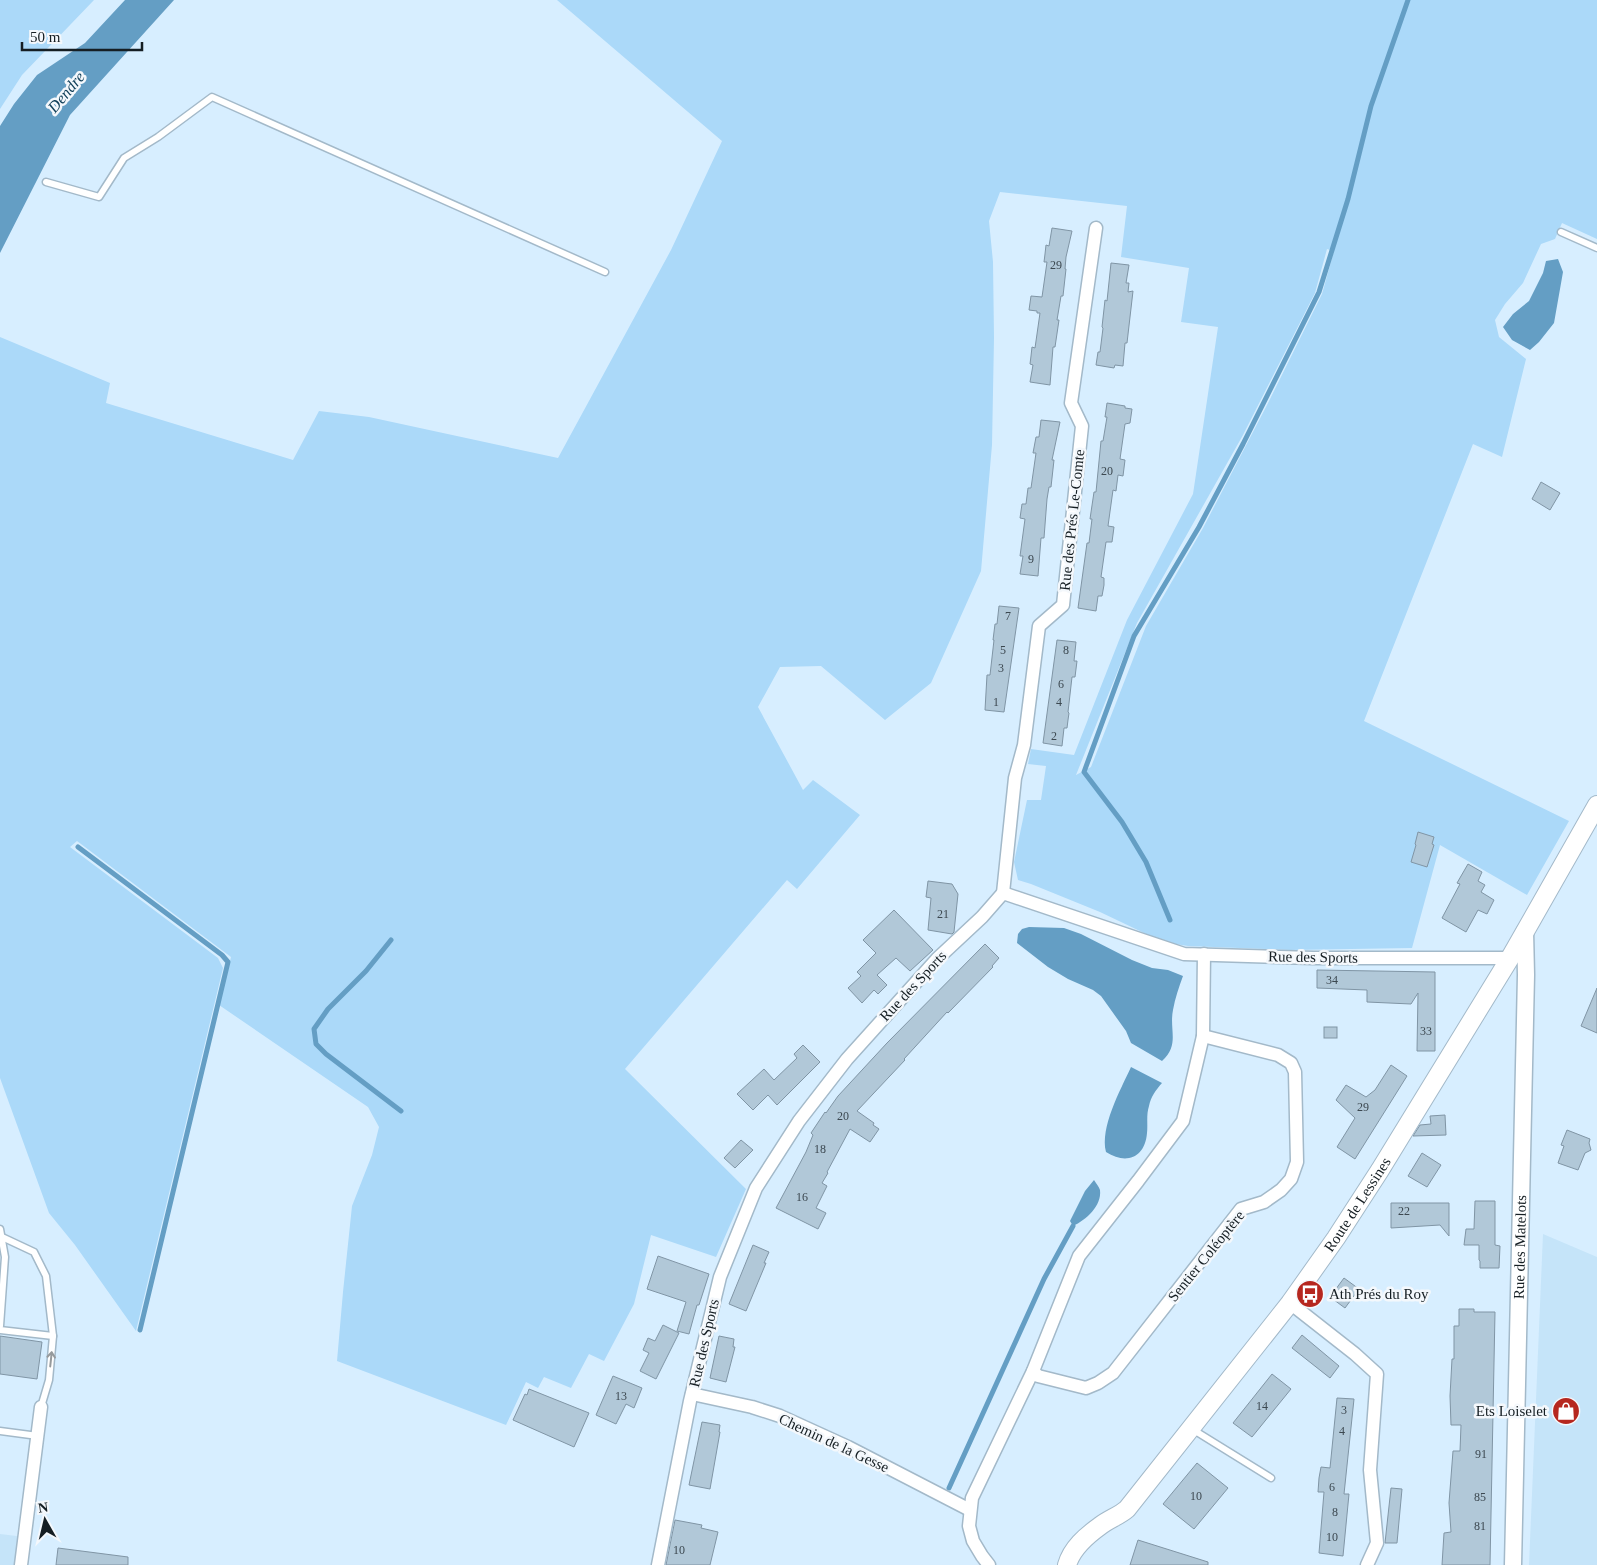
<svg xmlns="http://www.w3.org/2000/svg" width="1597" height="1565" font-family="Georgia,serif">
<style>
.built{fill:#c5e4f9}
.green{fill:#abd9f9;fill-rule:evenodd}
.water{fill:#649ec4}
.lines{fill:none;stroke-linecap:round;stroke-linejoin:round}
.stream{stroke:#649ec4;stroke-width:5}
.building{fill:#b1c8d8;stroke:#8095a5}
.service-casing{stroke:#a3b9c9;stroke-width:9}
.minor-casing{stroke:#a3b9c9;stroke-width:15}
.tertiary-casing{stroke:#a3b9c9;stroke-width:19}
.secondary-casing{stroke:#a3b9c9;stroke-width:20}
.service{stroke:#fff;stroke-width:6}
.minor{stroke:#fff;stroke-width:12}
.tertiary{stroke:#fff;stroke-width:16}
.secondary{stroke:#fff;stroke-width:18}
.oneway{stroke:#969a9c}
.labels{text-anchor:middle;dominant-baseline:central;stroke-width:5;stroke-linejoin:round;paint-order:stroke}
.number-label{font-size:12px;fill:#3c4850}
.street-label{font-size:15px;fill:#151e23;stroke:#f4f8fc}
.poi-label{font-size:15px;fill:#151e23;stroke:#f4f8fc;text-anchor:start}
.water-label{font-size:16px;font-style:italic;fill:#103f59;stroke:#f4f8fc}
</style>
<rect width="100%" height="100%" fill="#d7eeff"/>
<!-- built -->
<g class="built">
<path d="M1543,1234L1597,1257V1565H1529Z"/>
<path d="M0,1534L25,1537L21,1565H0Z"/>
</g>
<!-- green -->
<g class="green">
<path d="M0,0H94L22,75L0,109Z"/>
<path d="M557,0H1597V239L1562,223L1555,239L1541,244L1523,283L1505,304L1495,320L1499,337L1526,359L1502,457L1473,444L1364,721L1569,821L1527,895L1440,845L1412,948L1290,950L1188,946L1163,942L1100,912L1031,884L1018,880L1014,862L1027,800H1041L1046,766L1028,764L1031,749L1074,755L1127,620L1193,494L1218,327L1181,322L1189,268L1121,257L1127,206L1000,192L989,221L993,262L994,338L992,445L981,571L931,683L885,720L821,666L780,667L758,707L803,790L813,780L860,815L797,889L787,880L625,1069L746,1189L716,1257L651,1235L634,1304L604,1361L589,1354L571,1388L544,1377L538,1388L526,1382L506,1425L337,1361L343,1292L352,1206L372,1155L379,1127L368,1107L219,1005L231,957L77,841L70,847L218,958L223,968L136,1331L75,1245L49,1213L0,1078V337L110,383L106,403L293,460L319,411L369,417L558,458L671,250L722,141ZM1327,249L1334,251L1322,294L1267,405L1203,528L1146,626L1091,767L1076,775L1137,623L1243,435L1315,293Z"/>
</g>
<!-- water -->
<g class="water">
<path d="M125,0H174L70,115L0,253V126L14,104L37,75L85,43Z"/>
<path d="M1558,259L1563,272L1554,323L1539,342L1530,350L1512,340L1503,327L1513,314L1529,301L1543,273L1546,261Z"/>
<path d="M1029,927L1064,928L1081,934L1132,960L1152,968L1168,970L1183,976C1179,987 1175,998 1173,1010C1169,1030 1180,1045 1162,1061L1131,1043L1126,1031L1101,996L1093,990L1068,979L1048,967L1017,943L1018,934L1022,929Z"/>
<path d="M1131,1067L1162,1083C1156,1090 1151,1096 1149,1106C1146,1115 1148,1124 1147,1133C1145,1158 1126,1165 1106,1152C1100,1127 1120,1091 1131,1067Z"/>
<path d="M1094,1180C1096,1183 1099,1187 1100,1190C1102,1206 1086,1220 1073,1226L1070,1221L1085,1191Z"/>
</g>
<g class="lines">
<!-- stream -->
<g class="stream">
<path d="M78,847L222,955L228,962L140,1330"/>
<path d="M1170,920L1146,862L1122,822L1084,772L1134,636L1199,527L1243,444L1319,292L1348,199L1371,106L1408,0"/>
<path d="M391,940L366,971L328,1009L314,1029L316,1044L326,1054L401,1111"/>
<path d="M949,1488L1044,1279L1073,1226"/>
</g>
</g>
<!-- building -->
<g class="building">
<path d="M1052,228L1072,231L1066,257L1065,269H1066L1063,296H1061L1057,320H1059L1055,347H1053L1050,385L1030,382L1033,365L1030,364L1031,356L1032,347L1035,348L1040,313H1037V311L1029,310L1031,296L1042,297L1047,262H1044L1045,254L1046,245L1049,246Z"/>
<path d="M1111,263L1129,265L1126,283H1129L1128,292L1133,291L1127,343H1125L1123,366L1115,365L1114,368L1096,365L1098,352H1100L1103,328L1102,327L1105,300L1107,301Z"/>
<path d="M1107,403L1125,406V408L1132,409L1130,423L1125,424L1120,459L1125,460L1123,476L1118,475L1116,491L1113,490L1108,526L1114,527L1112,542H1106L1101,577L1104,578V585L1102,596H1098L1096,611L1078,608L1087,543H1089L1092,519H1090L1094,492H1096L1101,441H1103L1107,417H1105Z"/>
<path d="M1041,420L1060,422L1052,460H1054L1051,487H1049L1047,499L1044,538H1041L1038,576L1020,574L1023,556H1020L1025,519L1020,518L1022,504H1026L1028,488H1031L1036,453H1033L1036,437H1039Z"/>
<path d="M1541,482L1560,493L1550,510L1532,499Z"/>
<path d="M999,606L1019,608L1004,712L985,710L987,675H990L994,640H993L995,624H997Z"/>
<path d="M1057,640L1076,642L1074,661H1077L1075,677H1072L1068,712L1069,713L1068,720L1067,728H1064L1062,746L1043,743Z"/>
<path d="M1418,832L1434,837L1432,844L1434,845L1427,867L1411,862L1416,845L1415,844Z"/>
<path d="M1468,864L1482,872L1478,881L1485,885L1481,892L1494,900L1487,914L1478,910L1466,932L1442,918L1460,884L1457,883Z"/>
<path d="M928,881L952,884L958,894L954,932L952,934L928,930L931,898L926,897Z"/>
<path d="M894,910L933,950L910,971L896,958L877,975L887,985L878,994L874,990L862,1003L848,988L861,976L857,972L876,953L863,940Z"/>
<path d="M985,944L999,958L992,966L993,967L948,1013L947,1012L904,1059L905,1060L857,1111L874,1123L873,1125L879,1129L870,1142L850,1129L827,1172L828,1173L822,1183L827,1186L816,1208L826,1213L818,1229L776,1208L806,1152L813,1135L811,1133L825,1112L826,1113L838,1096L887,1043Z"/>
<path d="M1317,970L1435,972V1051H1417L1418,993L1411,1004L1367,1002V990L1317,988Z"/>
<path d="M1597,988V1033L1581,1026Z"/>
<rect x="1324" y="1027" width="13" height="11"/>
<path d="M803,1045L820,1062L777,1105L768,1095L753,1110L737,1094L764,1069L774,1080L797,1058L794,1054Z"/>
<path d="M1391,1065L1407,1076L1355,1159L1337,1147L1355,1118L1336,1100L1346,1085L1366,1097L1375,1090Z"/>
<path d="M1445,1115L1446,1135L1413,1136L1420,1125L1431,1124L1430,1116Z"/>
<path d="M1567,1130L1590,1139L1589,1143L1591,1150L1585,1153L1578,1170L1558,1163L1564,1146L1561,1145Z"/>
<path d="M741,1140L753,1150L735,1168L724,1158Z"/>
<path d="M1422,1153L1441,1165L1427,1187L1408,1176Z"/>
<path d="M1475,1201H1495V1245L1500,1246L1499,1268H1480V1261L1479,1260V1245H1464L1466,1229H1474Z"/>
<path d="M1391,1203H1449V1236L1440,1225L1391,1228Z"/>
<path d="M753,1245L769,1252L764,1263H766L746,1311L729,1304Z"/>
<path d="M658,1256L709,1274L699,1305H697L689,1334L677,1331L686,1302L647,1289Z"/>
<path d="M1344,1278L1359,1289L1345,1308L1330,1297Z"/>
<path d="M1459,1309H1474V1312H1495L1490,1565H1442L1444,1533L1451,1532L1449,1503L1453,1451H1460L1461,1425H1451L1450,1396L1452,1359H1454V1326H1459Z"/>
<path d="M663,1325L679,1333L656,1379L640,1371L649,1353L643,1350L648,1338L655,1341Z"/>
<path d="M1302,1335L1339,1366L1330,1378L1292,1348Z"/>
<path d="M0,1336L42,1342L37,1379L0,1374Z"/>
<path d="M719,1336L734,1339L733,1347H735L726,1382L710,1378Z"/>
<path d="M1272,1374L1291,1389L1252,1437L1233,1423Z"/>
<path d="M613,1376L642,1388L634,1408L626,1404L616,1424L596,1415Z"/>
<path d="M529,1389L589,1413L574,1447L513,1420L525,1394L527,1395Z"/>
<path d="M1337,1398L1354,1399L1344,1494H1349L1343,1556L1319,1553L1324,1492H1318L1319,1478L1321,1467L1330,1468Z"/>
<path d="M702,1422L720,1425L719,1432H720L710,1489L689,1485Z"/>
<path d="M1197,1463L1228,1488L1194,1529L1163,1504Z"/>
<path d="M1391,1488L1402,1489L1397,1543H1385Z"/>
<path d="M675,1520L702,1525L701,1528L718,1532L710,1565H666Z"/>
<path d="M1138,1540L1208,1562V1565H1130Z"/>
<path d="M58,1548L128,1557V1565H56Z"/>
</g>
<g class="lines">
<!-- service casing -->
<g class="service-casing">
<g id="service">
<path d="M46,182L99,197L124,158L158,137L212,97L605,272"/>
<path d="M1561,232L1597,248"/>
<path d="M0,1229L5,1257L0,1326"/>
<path d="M2,1237L34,1252L46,1276L53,1336"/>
<path d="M0,1330L53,1336L49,1380L41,1407"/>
<path d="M1192,1429L1271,1478"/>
<path d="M0,1431L38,1436"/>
</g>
</g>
<!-- minor casing -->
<g class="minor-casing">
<g id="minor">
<path d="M1003,893L1015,778L1024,745L1039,626L1063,605L1082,426L1071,403L1096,228"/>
<path d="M1290,1303L1355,1354L1377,1374L1370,1470L1377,1543L1367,1565"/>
<path d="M1033,1371L1038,1376L1086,1388L1098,1383L1113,1373L1241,1209L1264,1202L1281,1190L1291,1179L1297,1162L1295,1072L1291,1063L1278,1055L1203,1036"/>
<path d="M692,1394L752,1407L780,1416L848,1447L970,1510"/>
<path d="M21,1565L41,1407"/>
<path d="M658,1565L690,1401L720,1277L756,1188L799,1121L847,1059L937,959L982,917L1003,893L1184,954L1313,958H1510"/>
<path d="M989,1565L982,1556L973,1541L969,1526L972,1498L1033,1371L1079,1256L1138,1181L1183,1121L1203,1036L1204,954"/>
</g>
</g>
<!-- tertiary casing -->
<g class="tertiary-casing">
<g id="tertiary">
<path id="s1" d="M1513,1565L1526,975L1525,931"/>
</g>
</g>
<!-- secondary casing -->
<g class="secondary-casing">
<g id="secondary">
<path id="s2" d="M1067,1565C1072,1548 1086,1536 1100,1526C1109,1519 1119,1516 1127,1509L1290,1303L1336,1238L1380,1170L1510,958L1597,805"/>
</g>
</g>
<!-- service -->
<use href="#service" class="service"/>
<!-- minor -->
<use href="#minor" class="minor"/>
<!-- tertiary -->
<use href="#tertiary" class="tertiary"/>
<!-- secondary -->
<use href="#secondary" class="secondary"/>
</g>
<!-- one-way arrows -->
<defs><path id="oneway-shaft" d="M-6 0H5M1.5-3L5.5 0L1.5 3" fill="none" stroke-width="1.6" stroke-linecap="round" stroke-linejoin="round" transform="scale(1.25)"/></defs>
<use class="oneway" href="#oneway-shaft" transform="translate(51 1359) rotate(-84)"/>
<!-- icons -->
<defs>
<g id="bus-disc" transform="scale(1.4375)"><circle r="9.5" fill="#b6271f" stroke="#f4f8fc"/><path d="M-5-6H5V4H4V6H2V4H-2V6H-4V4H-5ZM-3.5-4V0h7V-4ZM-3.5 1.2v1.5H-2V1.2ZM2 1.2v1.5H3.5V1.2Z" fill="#fff"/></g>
<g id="shop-disc" transform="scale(1.4375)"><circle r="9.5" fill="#b6271f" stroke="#f4f8fc"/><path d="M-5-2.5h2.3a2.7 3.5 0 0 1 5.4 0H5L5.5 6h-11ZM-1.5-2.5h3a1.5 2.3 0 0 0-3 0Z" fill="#fff"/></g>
</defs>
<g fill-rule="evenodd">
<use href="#bus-disc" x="1310" y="1294"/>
<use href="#shop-disc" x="1566" y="1411"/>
</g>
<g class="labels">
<!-- number labels -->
<g class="number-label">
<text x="1056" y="265">29</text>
<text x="1107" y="471">20</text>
<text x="1031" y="559">9</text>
<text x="1008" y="616">7</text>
<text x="1003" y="650">5</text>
<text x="1066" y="650">8</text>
<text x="1001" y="668">3</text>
<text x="1061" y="684">6</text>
<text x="996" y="702">1</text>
<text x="1059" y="702">4</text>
<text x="1054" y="736">2</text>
<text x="943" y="914">21</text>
<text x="1332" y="980">34</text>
<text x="1426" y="1031">33</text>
<text x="1363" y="1107">29</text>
<text x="843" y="1116">20</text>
<text x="820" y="1149">18</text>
<text x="802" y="1197">16</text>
<text x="1404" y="1211">22</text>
<text x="621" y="1396">13</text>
<text x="1262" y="1406">14</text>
<text x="1344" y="1410">3</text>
<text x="1342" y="1431">4</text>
<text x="1481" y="1454">91</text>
<text x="1332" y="1487">6</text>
<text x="1196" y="1496">10</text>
<text x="1480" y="1497">85</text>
<text x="1335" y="1512">8</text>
<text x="1480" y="1526">81</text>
<text x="1332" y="1537">10</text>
<text x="679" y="1550">10</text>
</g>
<!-- street labels -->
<g class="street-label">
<text transform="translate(1072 520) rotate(-84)">Rue des Prés Le-Comte</text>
<text transform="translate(1313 957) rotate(1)">Rue des Sports</text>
<text transform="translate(913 986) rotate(-47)">Rue des Sports</text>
<text stroke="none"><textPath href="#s2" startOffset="466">Route de Lessines</textPath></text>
<text stroke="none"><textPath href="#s1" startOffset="318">Rue des Matelots</textPath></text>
<text transform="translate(1206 1256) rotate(-51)">Sentier Coléoptère</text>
<text transform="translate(704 1343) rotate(-77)">Rue des Sports</text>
<text transform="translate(834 1443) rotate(25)">Chemin de la Gesse</text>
</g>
<!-- poi labels -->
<g class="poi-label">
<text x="1329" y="1294">Ath Prés du Roy</text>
<text x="1547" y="1411" text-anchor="end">Ets Loiselet</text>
</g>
<!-- water labels -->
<g class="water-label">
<text transform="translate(66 92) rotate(-50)">Dendre</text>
</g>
</g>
<!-- north arrow -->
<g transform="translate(45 1520) rotate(352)" stroke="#f4f8fc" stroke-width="4" paint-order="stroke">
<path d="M0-4L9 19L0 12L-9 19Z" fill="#151e23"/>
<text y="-8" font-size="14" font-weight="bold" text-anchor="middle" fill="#151e23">N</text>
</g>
<!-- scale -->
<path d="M22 42v8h120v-8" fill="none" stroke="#151e23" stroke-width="2.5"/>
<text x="30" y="42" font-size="15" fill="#151e23" stroke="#f4f8fc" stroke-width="4" paint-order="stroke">50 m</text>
</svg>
